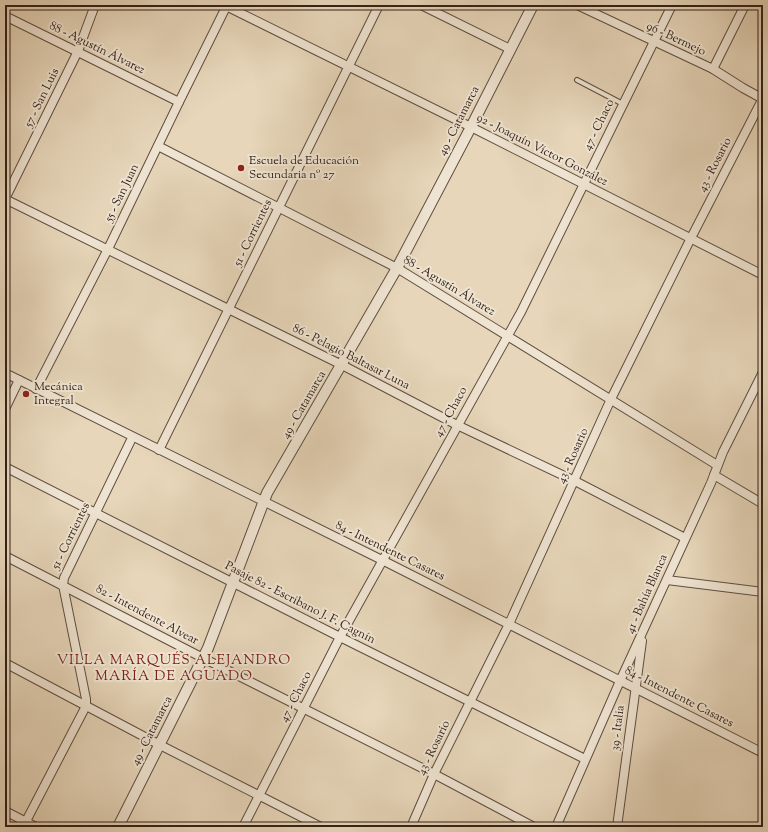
<svg xmlns="http://www.w3.org/2000/svg" width="768" height="832" font-family="'Sorts Mill Goudy',serif">
<style>
.lines{fill:none;stroke-linecap:round;stroke-linejoin:round}
.service-casing{stroke:#5f4e40;stroke-width:6}
.minor-casing{stroke:#5f4e40;stroke-width:10}
.tertiary-casing{stroke:#5f4e40;stroke-width:12}
.service{stroke:#efe4d2;stroke-width:4}
.minor{stroke:#efe4d2;stroke-width:8}
.tertiary{stroke:#efe4d2;stroke-width:10}
.poi-dot{fill:#8f2418;stroke:#efe4d2;stroke-width:1.5}
.labels{text-anchor:middle;dominant-baseline:central;stroke-width:4;stroke-linejoin:round;paint-order:stroke}
.street-label{font-size:12px;fill:#322118;stroke:#efe4d2}
.poi-label{font-size:12px;fill:#322118;stroke:#efe4d2;text-anchor:start}
.quarter-label{font-size:14px;letter-spacing:1px;fill:#7a1f14;stroke:#efe4d2}
</style>
<rect width="100%" height="100%" fill="#e7d6ba"/>
<filter id="stains"><feTurbulence type="fractalNoise" baseFrequency=".005" numOctaves="4"/><feColorMatrix values="0 0 0 0 .2 0 0 0 0 .09 0 0 0 0 .02 0 0 0 .5 -.17"/></filter>
<radialGradient id="worn" r=".72"><stop offset=".6" stop-color="#630" stop-opacity="0"/><stop offset="1" stop-color="#630" stop-opacity=".3"/></radialGradient>
<g class="lines">
<!-- service casing -->
<g class="service-casing">
<path id="service" d="M577,80L623,104"/>
</g>
<!-- minor casing -->
<g class="minor-casing">
<g id="minor">
<path d="M224,5L471,127L763,275"/>
<path d="M421,5L510,49"/>
<path d="M577,5L713,69L743,88L763,99"/>
<path d="M5,16L179,102"/>
<path d="M713,69L745,5"/>
<path d="M158,146L397,268L717,465"/>
<path d="M5,199L342,365L457,425L575,481L685,538"/>
<path d="M5,199L78,51L95,5"/>
<path d="M5,373L382,560L763,753"/>
<path d="M36,389L108,249L179,102L227,5"/>
<path d="M5,409L19,380"/>
<path d="M159,450L379,5"/>
<path d="M5,467L340,637L585,759"/>
<path d="M714,475L763,504"/>
<path d="M5,556L203,658L434,774L534,827"/>
<path d="M667,580L763,592"/>
<path d="M5,663L160,745L321,827"/>
<path d="M5,811L36,827"/>
<path d="M23,827L86,706V699L63,585L64,578L132,438"/>
<path d="M243,827L340,637L521,312L672,5"/>
<path d="M411,827L434,774L509,624L611,399L691,238L763,98"/>
<path d="M556,827L620,681L711,483L723,452L763,372"/>
<path d="M617,827L642,641"/>
</g>
</g>
<!-- tertiary casing -->
<g class="tertiary-casing">
<path id="tertiary" d="M118,827L208,648L267,493L397,268L471,127L533,5"/>
</g>
<!-- service -->
<use href="#service" class="service"/>
<!-- minor -->
<use href="#minor" class="minor"/>
<!-- tertiary -->
<use href="#tertiary" class="tertiary"/>
</g>
<!-- markers -->
<g class="poi-dot">
<circle cx="241" cy="168" r="4"/>
<circle cx="26" cy="394" r="4"/>
</g>
<g class="labels">
<!-- street labels -->
<g class="street-label">
<text transform="translate(676 39) rotate(25)">96 - Bermejo</text>
<text transform="translate(97 48) rotate(26)">88 - Agustín Álvarez</text>
<text transform="translate(42 98) rotate(-64)">57 - San Luis</text>
<text transform="translate(459 121) rotate(-63)">49 - Catamarca</text>
<text transform="translate(599 125) rotate(-64)">47 - Chaco</text>
<text transform="translate(542 150) rotate(27)">92 - Joaquín Víctor González</text>
<text transform="translate(715 165) rotate(-63)">43 - Rosario</text>
<text transform="translate(122 193) rotate(-64)">55 - San Juan</text>
<text transform="translate(253 233) rotate(-64)">51 - Corrientes</text>
<text transform="translate(449 286) rotate(31)">88 - Agustín Álvarez</text>
<text transform="translate(351 357) rotate(27)">86 - Pelagio Baltasar Luna</text>
<text transform="translate(304 405) rotate(-60)">49 - Catamarca</text>
<text transform="translate(451 412) rotate(-61)">47 - Chaco</text>
<text transform="translate(573 456) rotate(-66)">43 - Rosario</text>
<text transform="translate(71 536) rotate(-64)">51 - Corrientes</text>
<text transform="translate(390 551) rotate(26)">84 - Intendente Casares</text>
<text transform="translate(647 594) rotate(-66)">41 - Bahía Blanca</text>
<text transform="translate(300 603) rotate(27)">Pasaje 82 - Escribano J. F. Cagnín</text>
<text transform="translate(147 615) rotate(28)">82 - Intendente Alvear</text>
<text transform="translate(296 697) rotate(-63)">47 - Chaco</text>
<text transform="translate(679 697) rotate(27)">84 - Intendente Casares</text>
<text transform="translate(618 728) rotate(-83)">39 - Italia</text>
<text transform="translate(152 731) rotate(-63)">49 - Catamarca</text>
<text transform="translate(434 748) rotate(-64)">43 - Rosario</text>
</g>
<!-- poi labels -->
<g class="poi-label">
<text x="249" y="161">Escuela de Educación<tspan x="249" dy="14">Secundaria nº 27</tspan></text>
<text x="34" y="387">Mecánica<tspan x="34" dy="14">Integral</tspan></text>
</g>
<!-- quarter labels -->
<g class="quarter-label">
<text x="174" y="661">VILLA MARQUÉS ALEJANDRO<tspan x="174" dy="16">MARÍA DE AGUADO</tspan></text>
</g>
</g>
<!-- margin -->
<rect width="768" height="832" fill="none" stroke="#e7d6ba" stroke-width="20"/>
<rect x="6" y="6" width="756" height="820" fill="none" stroke="#322118" stroke-width="2"/>
<rect x="10" y="10" width="748" height="812" fill="none" stroke="#322118"/>
<rect width="100%" height="100%" filter="url(#stains)"/>
<rect width="100%" height="100%" fill="url(#worn)"/>
</svg>
